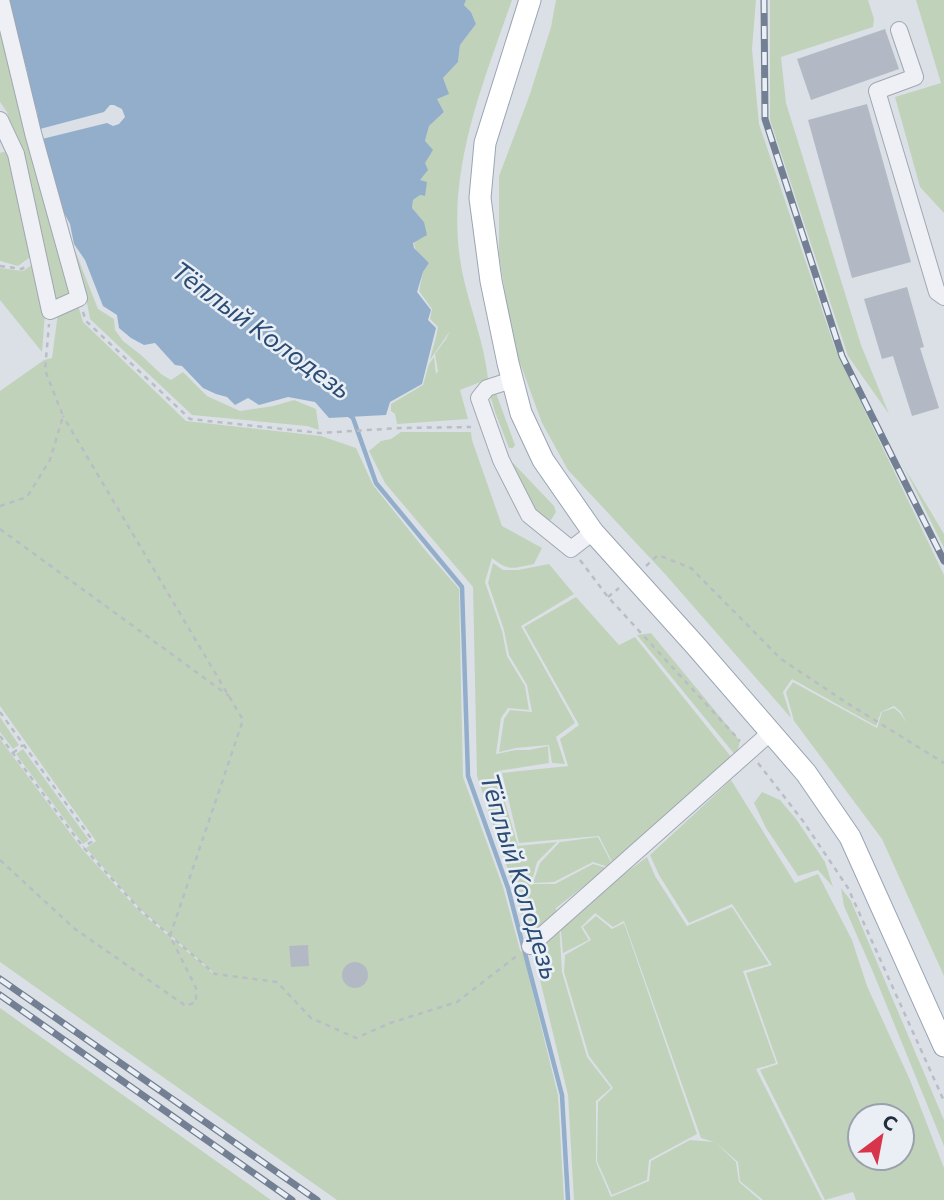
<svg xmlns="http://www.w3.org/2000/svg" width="944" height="1200" font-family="Commissioner,sans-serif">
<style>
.green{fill:#c1d2bb;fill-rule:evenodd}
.water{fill:#92aecb}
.pier{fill:#dbe0e7}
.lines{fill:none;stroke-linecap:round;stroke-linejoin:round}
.stream{stroke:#92aecb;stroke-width:4.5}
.building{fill:#b2b9c4}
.minor-casing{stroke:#a0a7b1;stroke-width:18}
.major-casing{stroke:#9aa4b4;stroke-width:23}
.path{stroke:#b9bdc5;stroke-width:2.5;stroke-dasharray:5 5;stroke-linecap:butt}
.minor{stroke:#eef0f5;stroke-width:16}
.major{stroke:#fff;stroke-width:21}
.rail-casing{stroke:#737f92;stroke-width:7}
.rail{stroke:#eaeff5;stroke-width:4.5;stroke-dasharray:13;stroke-linecap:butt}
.labels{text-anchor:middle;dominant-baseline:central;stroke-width:5;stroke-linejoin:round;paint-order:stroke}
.water-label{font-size:26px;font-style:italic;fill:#2b4c75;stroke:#eaeff5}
</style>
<rect width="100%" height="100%" fill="#dbe0e7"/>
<!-- green -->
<g class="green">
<path d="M466,0H512C483,84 447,168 460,259C466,300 484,338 488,379L460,390L468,419L397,424L395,414L391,411V404L423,385L429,364L434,357L436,374L438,371L435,354L446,339L450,331L430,360C432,349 436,339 438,327L430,319L432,309L419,291L423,272L429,263C408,244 412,245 424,222L412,208L413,200L420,195L425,196L420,180L425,163V141L429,126L444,112L437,99L443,78L458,62L460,45L476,24L471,12L464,5Z"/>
<path d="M556,0H756L752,49L759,124L836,351L944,575V976L882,839L794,721L786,692L793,682L877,728L882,712L894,708L900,713L906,722L901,712L894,706L881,712L876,726L792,679L783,692L791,718L665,574L568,470L542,423L512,341L499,254V176L530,94L551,27Z"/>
<path d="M770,0H868L874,19L873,27L781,57L786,103L861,345L889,414L848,356L770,120Z"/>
<path d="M916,0H944V213L920,187L895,97L941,83Z"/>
<path d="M0,16L75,294L54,304L7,112L0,102Z"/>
<path d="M10,150L33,255L18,266L0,261V153Z"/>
<path d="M74,248L98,309L114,319L115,330L123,341L141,355L161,374L171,380L183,372L207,396L240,411L273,406L294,400L316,409L319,430L307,426L192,415L90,319L87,303L70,255Z"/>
<path d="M35,263L45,314L42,352L0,300V268L23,271Z"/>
<path d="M78,305L83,322L186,421L321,436L356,448L373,485L425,550L459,589L463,777L503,887L520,950L523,953L558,1095L564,1200H337L0,962V739L82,849L139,911L215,975V974L140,909L86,848L96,841L0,706V391L44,360L52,358L58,313Z"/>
<path d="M496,393L515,445L513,448H509L495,412L490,395Z"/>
<path d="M401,432H471L472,440L502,526L542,548L534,564C514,568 509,572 492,558L485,582L502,631L507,656L525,686L529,710L508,708L501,718L496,754L516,750H529L548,746L549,763L498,771L503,795L518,846L557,842L537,862L531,884H555L593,864L607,868L556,908V919L530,944L515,891L477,776L473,587L385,483L369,451L381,441L391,439Z"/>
<path d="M513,463L554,506L556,512L551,520H545L539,515L512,472L510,466Z"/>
<path d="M904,467L944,534V548Z"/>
<path d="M493,563L503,570H518L549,564L574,594L521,626L575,723L556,737L565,764L552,763L549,745L516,748L499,752L504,719L510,710L532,712L527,685L509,655L504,630L488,583Z"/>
<path d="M576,597L619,645L635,637L732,758L613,864L599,836L519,843L502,773L568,766L560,739L579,725L524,627Z"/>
<path d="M651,633L740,741L736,756L637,635Z"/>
<path d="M0,717L19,745L13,749L0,732Z"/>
<path d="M23,749L89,840L83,844L16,754Z"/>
<path d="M731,780L795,883L818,874L852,940L867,986L910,1080L944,1168V1200H856L853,1192L825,1200L760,1070L778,1064L746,973L772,965L732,904L689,923L659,875L650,855ZM860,1116H902V1158H860Z"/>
<path d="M762,792L780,800L796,819L825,862L833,887L818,870L798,876L766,828L754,803Z"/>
<path d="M598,837L612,864L608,867L593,862L554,882L533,883L540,863L560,842Z"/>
<path d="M647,857L655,876L687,926L732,907L769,964L743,971L776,1063L756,1069L822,1200H763L740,1181L738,1162L715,1142L736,1162L739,1182L760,1200H574L568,1095L532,947L559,922L562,972L587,1057L611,1088L596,1101V1162L611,1197L649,1181L651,1161L690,1140L714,1142L701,1138L624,921L613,927L595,913L581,927L589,940L563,953L560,922Z"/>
<path d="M841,888L851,901L944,1120V1146L873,972L844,906Z"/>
<path d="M596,916L612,929L624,923L697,1134L649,1160L647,1180L612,1195L597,1161L598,1102L613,1088L589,1056L564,972L565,955L591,940L583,927Z"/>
<path d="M0,1008L271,1200H0Z"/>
</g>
<!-- water -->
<path class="water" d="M9,0H466L464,5L471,12L476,24L460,45L458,62L443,78L449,94L437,99L444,112L429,126L425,141L433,150L425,163L428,170L420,180L427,182L425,196L420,195L413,200L412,208L424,222L427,235L413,243L414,248L429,263L423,272L417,292L431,310L428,320L436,328L422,384L390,402L386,415L329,418L315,402L288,397L259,405L248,398L235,405L227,397L216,394L203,388L182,366L175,365L155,343L144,345L131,338L119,328L117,315L103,306L85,260L74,244L70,224L62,209L42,139L37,111L27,85L28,74L17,34Z"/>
<!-- pier -->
<path class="pier" d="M110,105H114L122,109L125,117L119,124L113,126L107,123L42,139L40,129L104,112Z"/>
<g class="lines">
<!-- stream -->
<path class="stream" d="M349,415L353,418L376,483L462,587L468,776L508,888L562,1095L568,1200"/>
</g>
<!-- building -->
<g class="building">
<path d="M885,29L899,69L811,100L797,59Z"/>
<path d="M867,104L911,262L852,278L808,120Z"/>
<path d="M907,287L924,347L920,348L939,408L912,416L893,356L882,359L864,299Z"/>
<path d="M308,945L309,966L291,967L289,946Z"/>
<circle cx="355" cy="975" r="13"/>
</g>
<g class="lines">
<!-- minor casing -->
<g class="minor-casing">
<g id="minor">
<path d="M899,30L915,77L877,91L937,292L944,297"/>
<path d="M0,120L16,154L50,311L79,298L33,133L1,0"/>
<path d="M512,380L487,388L479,398L501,460L529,515L571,549L593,532"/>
<path d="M530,946L771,732"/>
</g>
</g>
<!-- major casing -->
<g class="major-casing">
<path id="major" d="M530,0L485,143L480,198L491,281L508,363L521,413L543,460L593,532L695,645L806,773L850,837L944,1046"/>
</g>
<!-- path -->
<g class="path">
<path d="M0,266L22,269L24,267"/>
<path d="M83,312L86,321L190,419L320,433L400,428L471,427"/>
<path d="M0,506L27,497L50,460L63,416L45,370L49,324"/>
<path d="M0,529L229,696"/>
<path d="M580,560L608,597L740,741"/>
<path d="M646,566L658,555L691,568L781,659L847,703L944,763"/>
<path d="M608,597L619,588"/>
<path d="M0,712L93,841L83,847"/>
<path d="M0,736L83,847L140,910L215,974L277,982L311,1018L356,1038L390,1023L457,1002L518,955"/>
<path d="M13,753L23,745"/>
<path d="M758,763L803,821L848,888L944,1101"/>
<path d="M0,860L75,929L186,1006L196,1002V988L170,936L243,720L63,416"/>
</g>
<!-- minor -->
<use href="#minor" class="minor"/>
<!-- major -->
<use href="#major" class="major"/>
<!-- rail casing -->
<g class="rail-casing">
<g id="rail">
<path d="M764,0L765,119L842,356L944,561"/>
<path d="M0,979L317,1200"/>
<path d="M0,995L292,1200"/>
</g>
</g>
<!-- rail -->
<use href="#rail" class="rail"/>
</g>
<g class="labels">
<!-- water labels -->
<g class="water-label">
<text transform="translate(262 329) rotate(36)">Тёплый Колодезь</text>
<text transform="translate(521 876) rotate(73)">Тёплый Колодезь</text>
</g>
</g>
<!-- north arrow -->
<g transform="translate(881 1137) rotate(32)"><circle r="33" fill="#eaeff5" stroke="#9ba1ac" stroke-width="2"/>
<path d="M0-5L12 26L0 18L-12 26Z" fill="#d8344c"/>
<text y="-10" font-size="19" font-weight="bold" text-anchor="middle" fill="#242d3e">С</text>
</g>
</svg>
